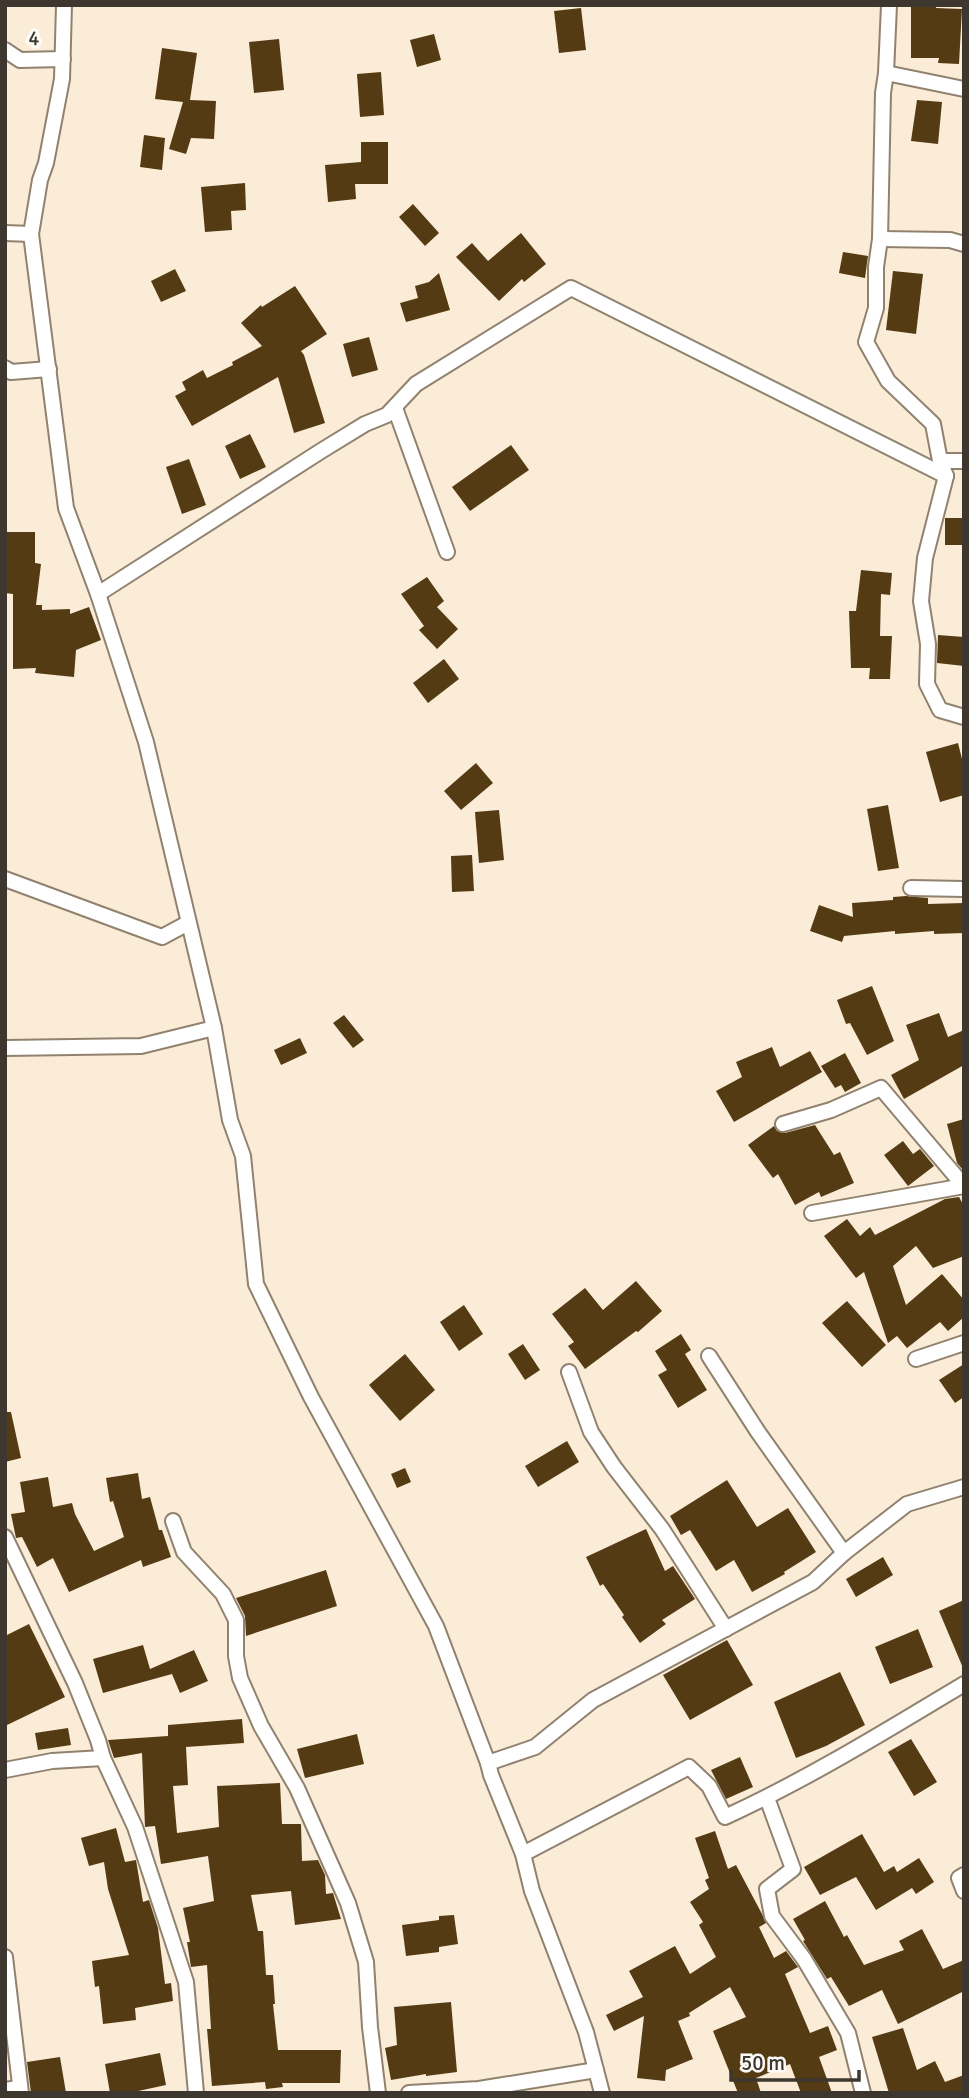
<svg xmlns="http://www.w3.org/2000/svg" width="969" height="2098" font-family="Signika,sans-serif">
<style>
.building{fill:#553b13}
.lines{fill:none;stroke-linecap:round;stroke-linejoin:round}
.minor-casing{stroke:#90826f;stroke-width:18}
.minor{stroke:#fff;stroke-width:14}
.labels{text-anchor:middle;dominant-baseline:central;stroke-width:7;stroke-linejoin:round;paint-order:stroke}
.street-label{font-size:21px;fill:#3d372f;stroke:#fefbf7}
</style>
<rect width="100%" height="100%" fill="#fbecd7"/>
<!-- building -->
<g class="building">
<path d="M911,5H936V8L962,9L959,64L938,63L939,58H911Z"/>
<path d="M581,8L586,50L559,53L554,11Z"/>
<path d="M434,34L441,60L417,67L410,40Z"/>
<path d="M279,39L284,90L254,93L249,42Z"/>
<path d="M162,48L197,53L190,100L216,101L214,139L191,138L186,154L169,149L183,102L155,99Z"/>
<path d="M381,72L384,115L360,117L357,74Z"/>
<path d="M917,100L942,102L938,144L911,141Z"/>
<path d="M144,135L165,138L162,170L140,167Z"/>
<path d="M361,142H388V184H355L356,199L328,202L325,165L361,162Z"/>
<path d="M245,183L246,210L231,211L232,230L205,232L201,187Z"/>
<path d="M413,204L439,233L425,246L399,217Z"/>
<path d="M521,233L546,264L524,282L522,279L499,301L456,257L472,243L488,261Z"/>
<path d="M843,252L868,256L865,278L839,273Z"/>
<path d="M175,269L186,291L161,302L151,281Z"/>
<path d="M893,271L923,274L916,334L886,330Z"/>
<path d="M439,273L450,310L406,322L400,303L418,298L415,286L429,282Z"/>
<path d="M295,286L327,334L301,351L304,355L325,423L294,433L278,377L192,426L175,396L186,390L182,382L203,370L207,378L233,365L232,362L262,346L241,323L261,305L262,307Z"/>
<path d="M369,337L378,370L352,377L343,344Z"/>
<path d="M250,434L266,467L240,479L225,446Z"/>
<path d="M511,445L529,470L470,511L452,487Z"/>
<path d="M189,459L206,505L182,514L166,467Z"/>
<rect x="945" y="518" width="19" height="27"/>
<path d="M5,532H35V563L41,564L36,605H42V610L70,609V614L89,607L101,640L76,650L74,677L35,673L36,668L13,669V594L5,593Z"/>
<path d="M861,570L892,573L890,595L881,594L880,636H892L890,679H869L870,668H851L849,611H856Z"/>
<path d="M427,577L444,601L437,607L458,629L437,649L419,630L424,626L401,594Z"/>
<path d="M938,635L964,637V666L937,663Z"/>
<path d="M444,659L459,679L428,703L413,683Z"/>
<path d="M958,743L964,767V795L940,802L926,752Z"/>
<path d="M476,763L493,783L461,810L444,791Z"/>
<path d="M888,805L899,868L878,871L867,809Z"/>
<path d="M499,810L504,860L479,863L475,812Z"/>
<path d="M472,855L474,891L452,892L451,856Z"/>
<path d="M906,896L928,898V904L964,903V933L934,934V931L895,934V931L844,936L842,942L810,931L819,905L853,917L852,903L893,900V897Z"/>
<path d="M872,986L894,1041L867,1055L850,1023L846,1024L837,1000Z"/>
<path d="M939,1013L948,1037L964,1030V1065L904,1099L891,1075L919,1060L906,1025Z"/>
<path d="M344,1015L364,1040L353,1048L333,1023Z"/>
<path d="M300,1038L307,1053L281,1065L274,1050Z"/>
<path d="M772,1047L780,1067L810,1051L822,1072L734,1122L716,1091L742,1077L736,1062Z"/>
<path d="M845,1053L861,1083L845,1092L841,1085L835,1088L821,1066Z"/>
<path d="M964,1119V1170H963L957,1163L947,1124Z"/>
<path d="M815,1125L834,1155L840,1152L854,1183L821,1197L819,1192L795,1205L778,1174L773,1178L748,1145L774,1126L777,1131L785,1133Z"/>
<path d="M903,1141L913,1154L920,1149L934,1166L908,1186L884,1155Z"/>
<path d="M959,1197L964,1206V1256L933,1268L916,1246L893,1266L906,1305L942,1274L964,1300V1317L948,1331L940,1322L907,1348L897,1336L888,1343L864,1272L856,1278L824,1236L847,1219L860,1236L870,1227L875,1235L945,1199Z"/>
<path d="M636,1281L662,1311L638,1332L636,1331L585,1369L568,1346L574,1342L552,1314L585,1288L603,1310Z"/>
<path d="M847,1301L886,1345L862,1367L822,1323Z"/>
<path d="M464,1305L483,1334L459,1351L440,1322Z"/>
<path d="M681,1334L691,1350L685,1354L707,1390L678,1408L658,1375L667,1370L655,1351Z"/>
<path d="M523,1344L540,1370L525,1380L508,1354Z"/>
<path d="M405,1354L435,1390L400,1421L369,1385Z"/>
<path d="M964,1364V1397L955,1403L939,1380Z"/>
<path d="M5,1412H11L21,1458L5,1462Z"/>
<path d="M567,1441L579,1462L538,1487L525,1466Z"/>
<path d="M405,1468L411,1482L397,1488L391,1474Z"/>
<path d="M138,1473L142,1499L150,1497L159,1530H162L171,1557L143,1567L141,1560L69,1592L53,1558L37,1567L22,1537L16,1538L11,1514L25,1512L20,1482L48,1477L53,1507L72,1503L75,1514L94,1551L124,1537L113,1501L110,1502L106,1478Z"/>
<path d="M727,1480L757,1527L788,1508L816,1552L784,1572L785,1574L752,1592L734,1560L716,1571L690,1530L681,1535L670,1516Z"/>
<path d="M646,1529L665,1571L673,1566L695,1599L662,1620L666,1624L640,1643L622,1617L624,1615L603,1584L600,1586L586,1557Z"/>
<path d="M883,1557L893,1575L856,1597L846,1579Z"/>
<path d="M326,1570L337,1606L246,1636L245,1616L236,1598Z"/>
<path d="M964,1600V1668H963L939,1611Z"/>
<path d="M29,1624L65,1697L5,1726V1636Z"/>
<path d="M918,1629L933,1667L890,1684L875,1647Z"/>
<path d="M727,1640L753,1685L690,1720L663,1675Z"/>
<path d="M143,1645L150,1669L194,1650L208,1681L180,1693L172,1674L103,1693L93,1659Z"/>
<path d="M840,1672L865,1725L826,1746L796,1758L774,1702Z"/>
<path d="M242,1719L244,1743L186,1747L188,1785L173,1786L177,1833L219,1827L217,1786L280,1783L282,1824H301L302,1861L318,1860L325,1875L326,1894L333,1893L341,1919L295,1925L291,1891L251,1895L258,1931H263L266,1975H273L275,2004H273L278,2050H341L340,2083H282L283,2087L266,2089L265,2082L212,2086L207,2029H211L207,1965L191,1967L187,1942H190L183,1908L214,1901L208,1856L161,1864L155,1826L145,1827L142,1753L114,1758L108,1740L168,1736V1725Z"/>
<path d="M68,1728L71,1745L38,1750L35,1733Z"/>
<path d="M357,1734L364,1764L305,1778L297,1749Z"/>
<path d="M911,1739L937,1782L914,1796L888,1752Z"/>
<path d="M740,1757L753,1787L726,1799L711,1770Z"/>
<path d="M116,1828L125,1862L136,1860L143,1902L149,1900L158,1928L165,1984L171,1983L173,2001L135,2008L136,2020L103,2024L99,1986L95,1987L92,1961L129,1955L108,1889L104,1862L89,1866L81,1838Z"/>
<path d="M715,1831L728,1869L736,1865L762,1914L766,1923L759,1927L774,1958L786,1951L798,1967L785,1974L810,2033L828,2026L837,2050L819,2057L832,2093H801L790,2064L756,2078L761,2093H738L713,2031L746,2017L730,1987L689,2013L690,2016L678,2021L693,2059L666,2070L665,2081L637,2078L644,2016L614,2031L606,2015L643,1997L629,1971L675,1946L690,1974L716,1957L699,1925L703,1922L690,1902L709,1889L705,1880L709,1878L695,1838Z"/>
<path d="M862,1834L884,1872L894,1866L897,1872L919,1858L934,1882L916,1894L912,1888L876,1910L856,1877L820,1895L804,1867Z"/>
<path d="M825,1901L844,1937L847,1935L864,1965L904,1950L899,1941L922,1929L943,1969L964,1960V1991L898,2024L882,1990L849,2006L831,1977L827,1979L803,1941L805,1940L793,1919Z"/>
<path d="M454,1915L458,1944L439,1947V1952L406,1956L402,1925L439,1920V1916Z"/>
<path d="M451,2002L457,2072L426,2076V2074L391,2080L385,2048L397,2045L394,2007Z"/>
<path d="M903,2028L917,2070L935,2061L945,2082L964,2075V2093H889L872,2037Z"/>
<path d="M160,2053L166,2085L129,2093H110L105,2064Z"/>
<path d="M60,2057L66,2093H31L27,2062Z"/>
</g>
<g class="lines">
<!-- minor casing -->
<g class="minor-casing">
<g id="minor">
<path d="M64,5L62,79L46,163L40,180L31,234L66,508L98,594L146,742L214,1028L230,1120L243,1156L256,1284L311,1397L436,1626L488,1763L491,1775L523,1854L532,1891L586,2032L602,2093"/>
<path d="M889,5L886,73L883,93L880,239L876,267V308L866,342L888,381L933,424L940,461L946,476"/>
<path d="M5,50L20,60L63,59"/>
<path d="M886,73L964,89"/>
<path d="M5,233L31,234"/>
<path d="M880,239L950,240L964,244"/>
<path d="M5,368L11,372L49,369"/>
<path d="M395,408L447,552"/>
<path d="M940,461H964"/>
<path d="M98,594L321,451L365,424L387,415L416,384L571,288L946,476L925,558L921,601L928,644L927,684L940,710L964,717"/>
<path d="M5,879L162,937L188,923"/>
<path d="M911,888L964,889"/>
<path d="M5,1048L141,1046L214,1028"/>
<path d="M783,1124L831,1110L881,1088L964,1186"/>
<path d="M812,1213L964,1186"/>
<path d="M709,1356L758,1432L844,1553"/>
<path d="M916,1359L964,1343"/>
<path d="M569,1372L591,1432L614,1467L662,1529L726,1629"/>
<path d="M173,1521L184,1552L223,1594L236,1620V1656L240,1678L261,1726L297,1788L348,1903L366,1962L370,2027L378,2093"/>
<path d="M5,1537L75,1683L98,1740L103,1758L135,1827L186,1982L196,2093"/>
<path d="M488,1763L535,1747L593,1700L813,1582L844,1553L907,1504L964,1487"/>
<path d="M5,1770L52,1761L103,1758"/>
<path d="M767,1798L793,1869L767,1889L772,1916L804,1959L848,2033L863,2093"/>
<path d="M523,1854L689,1767L709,1786L725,1817C808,1779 886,1731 964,1684"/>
<path d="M964,1875L959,1878L964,1891"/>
<path d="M5,1957L21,2093"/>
<path d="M5,2090L19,2088"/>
<path d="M409,2093L479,2089L596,2070"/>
</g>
</g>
<!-- minor -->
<use href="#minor" class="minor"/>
</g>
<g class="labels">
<!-- street labels -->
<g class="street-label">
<text transform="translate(34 38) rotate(3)">4</text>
</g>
</g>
<!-- border -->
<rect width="969" height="2098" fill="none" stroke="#3d372f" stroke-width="14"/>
<!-- scale -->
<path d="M731 2070v10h128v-10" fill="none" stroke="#3d372f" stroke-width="3.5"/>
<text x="741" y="2070" font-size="21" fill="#3d372f" stroke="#fefbf7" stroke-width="5" paint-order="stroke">50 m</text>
</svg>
